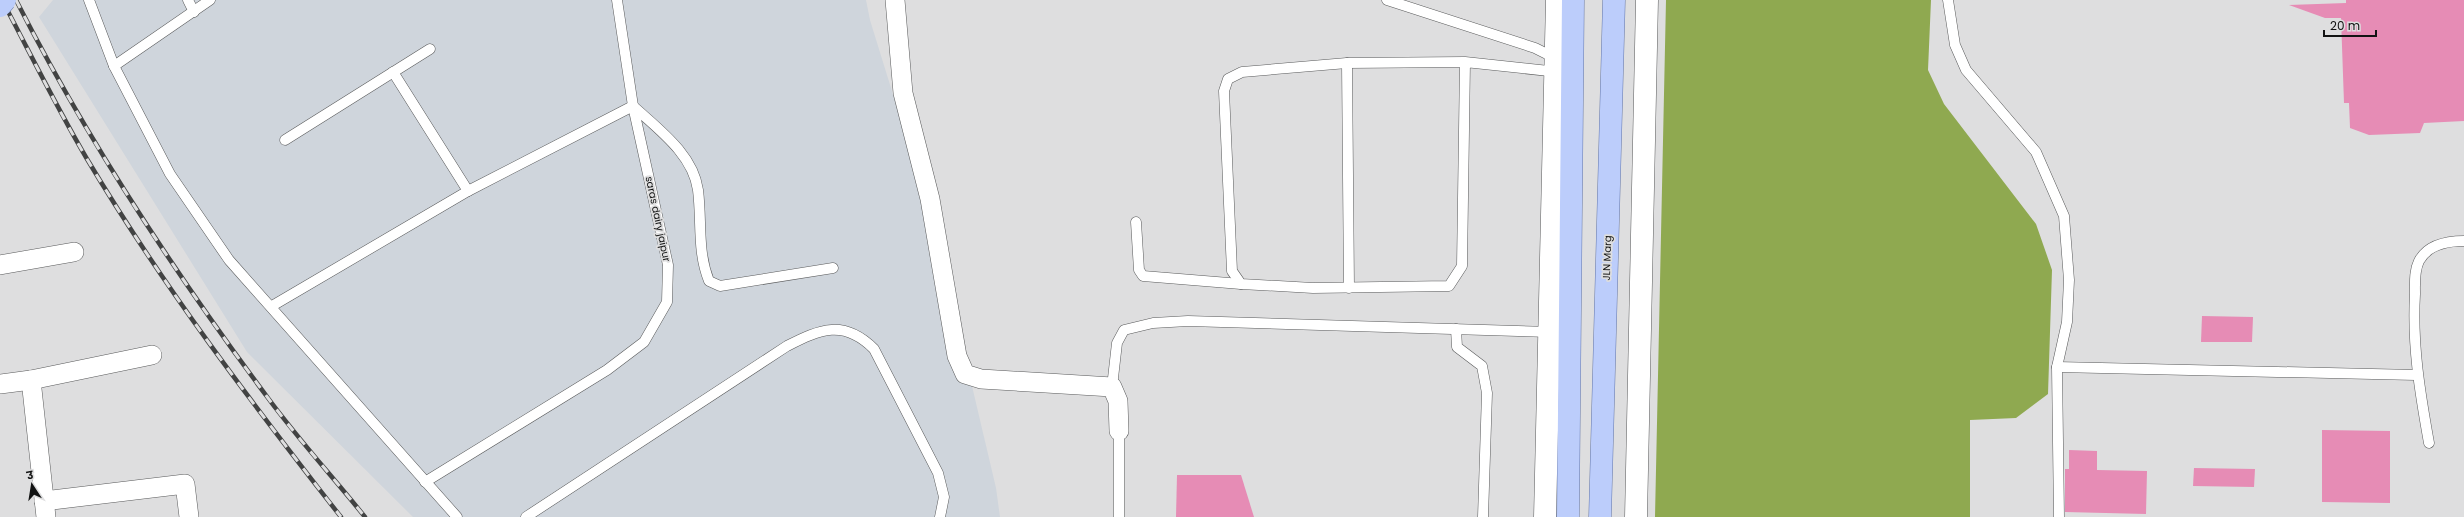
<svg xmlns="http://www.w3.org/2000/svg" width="2464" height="517" font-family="Poppins,'Noto Sans Devanagari',sans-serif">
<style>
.built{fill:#cfd5dc}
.forest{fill:#8fa950}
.building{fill:#e68cb5}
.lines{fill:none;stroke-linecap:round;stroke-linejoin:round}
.service-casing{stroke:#595a5b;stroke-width:11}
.minor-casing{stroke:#595a5b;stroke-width:20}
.tertiary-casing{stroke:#595a5b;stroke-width:23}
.primary-casing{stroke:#6376a8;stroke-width:23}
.service{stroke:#fff;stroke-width:10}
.minor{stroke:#fff;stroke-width:19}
.tertiary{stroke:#fff;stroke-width:22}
.primary{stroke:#bccdfb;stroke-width:22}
.rail-casing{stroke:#424343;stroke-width:4.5}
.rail{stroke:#dededf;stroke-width:3;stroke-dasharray:9;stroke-linecap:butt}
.primary-bridge-casing{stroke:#6376a8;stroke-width:23;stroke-linecap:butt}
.primary-bridge{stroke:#bccdfb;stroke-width:22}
.labels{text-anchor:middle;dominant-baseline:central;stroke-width:3.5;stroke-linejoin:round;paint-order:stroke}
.street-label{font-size:10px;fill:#121313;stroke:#dededf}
</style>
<rect width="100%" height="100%" fill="#dededf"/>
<!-- built -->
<path class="built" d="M53,0H866L870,20L937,237L996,488L1000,517H413L247,352L39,17Z"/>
<!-- forest -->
<path class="forest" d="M1666,0H1931L1928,70L1944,104L2036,224L2052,270L2048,394L2016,418L1970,420V517H1655Z"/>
<!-- building -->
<g class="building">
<path d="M2346,0H2464V121L2424,123L2420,133L2369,135L2350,128L2349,103H2344L2341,18H2325L2289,5L2346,3Z"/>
<path d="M2202,316L2253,317L2252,342H2201Z"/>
<path d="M2322,430L2390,431V503L2322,502Z"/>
<path d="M2069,450L2097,451V470L2147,471L2146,514L2065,512V469H2069Z"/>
<path d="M2194,468L2255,469L2254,487L2193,486Z"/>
<path d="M1177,475H1241L1254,517H1176Z"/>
</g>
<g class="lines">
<!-- service casing -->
<g class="service-casing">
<g id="service">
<path d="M89,0L114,66L170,174L229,260L457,517"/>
<path d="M188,0L194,12"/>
<path d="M1387,0L1535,48L1555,58"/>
<path d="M1948,0L1955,45L1966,70L2036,152L2064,216L2069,280L2067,322L2057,367L2059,517"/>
<path d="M1465,62L1462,266L1449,286L1313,288L1241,284L1232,271L1224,91L1228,79L1242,72L1347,63L1465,62L1558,72"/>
<path d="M1347,63L1349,288"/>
<path d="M114,66L210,0"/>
<path d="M393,72L468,191"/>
<path d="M285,140L430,49"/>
<path d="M1136,222L1139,270L1143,276L1241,284"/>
<path d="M272,306L468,191L633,106C658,129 693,154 698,190C702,222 697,251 709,281L720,286L833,268"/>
<path d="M1456,329L1457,347L1482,366L1487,393L1483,517"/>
<path d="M2057,367L2416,375"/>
<path d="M1112,387L1117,343L1124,330L1153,323L1188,321L1551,332"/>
<path d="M2429,443C2420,393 2412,345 2415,294C2415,283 2414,271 2419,261C2428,244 2447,241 2464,241"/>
<path d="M425,482L607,370L644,342L667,302L668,265L633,106L617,0"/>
<path d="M526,517L787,346C820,329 844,319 874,349L938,473L944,497L940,517"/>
<path d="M1119,517V431"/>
</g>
</g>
<!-- minor casing -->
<g class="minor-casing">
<g id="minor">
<path d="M895,0L903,93L930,199L957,356L965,374L981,379L1112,387L1118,401L1119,431"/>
<path d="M0,265L74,252"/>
<path d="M31,380L46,517"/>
<path d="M0,384L31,380L152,355"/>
<path d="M44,501L185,484L189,517"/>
</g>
</g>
<!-- tertiary casing -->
<g class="tertiary-casing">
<g id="tertiary">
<path d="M1545,517C1550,345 1552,172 1557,0"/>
<path d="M1636,517L1647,0"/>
</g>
</g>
<!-- primary casing -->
<g class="primary-casing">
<g id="primary">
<path d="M1568,517L1573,0"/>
<path d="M1600,517L1614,0"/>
</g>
</g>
<!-- service -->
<use href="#service" class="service"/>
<!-- minor -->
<use href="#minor" class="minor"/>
<!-- tertiary -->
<use href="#tertiary" class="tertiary"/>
<!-- primary -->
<use href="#primary" class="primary"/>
<!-- rail casing -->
<g class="rail-casing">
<g id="rail">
<path d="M2,0C30,53 57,108 87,159C162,285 251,402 341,517"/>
<path d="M16,0C87,140 174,272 268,398C298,439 333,477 365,517"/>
</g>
</g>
<!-- rail -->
<use href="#rail" class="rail"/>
<!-- primary-bridge casing -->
<g class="primary-bridge-casing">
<path id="primary-bridge" d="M0,6L5,0"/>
</g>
<!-- primary-bridge -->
<use href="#primary-bridge" class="primary-bridge"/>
</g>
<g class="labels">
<!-- street labels -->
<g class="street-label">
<text transform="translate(658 219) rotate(78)">saras dairy jaipur</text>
<text transform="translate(1607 258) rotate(-88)">JLN Marg</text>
</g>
</g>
<!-- north arrow -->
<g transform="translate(32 485) rotate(348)" stroke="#dededf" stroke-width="3" paint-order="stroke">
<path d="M0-3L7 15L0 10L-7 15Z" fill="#121313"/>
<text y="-6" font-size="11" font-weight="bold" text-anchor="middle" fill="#121313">उ</text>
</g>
<!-- scale -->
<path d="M2324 30v6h52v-6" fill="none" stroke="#121313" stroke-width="2"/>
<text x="2330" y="30" font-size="12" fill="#121313" stroke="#dededf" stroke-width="3" paint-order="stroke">20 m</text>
</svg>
